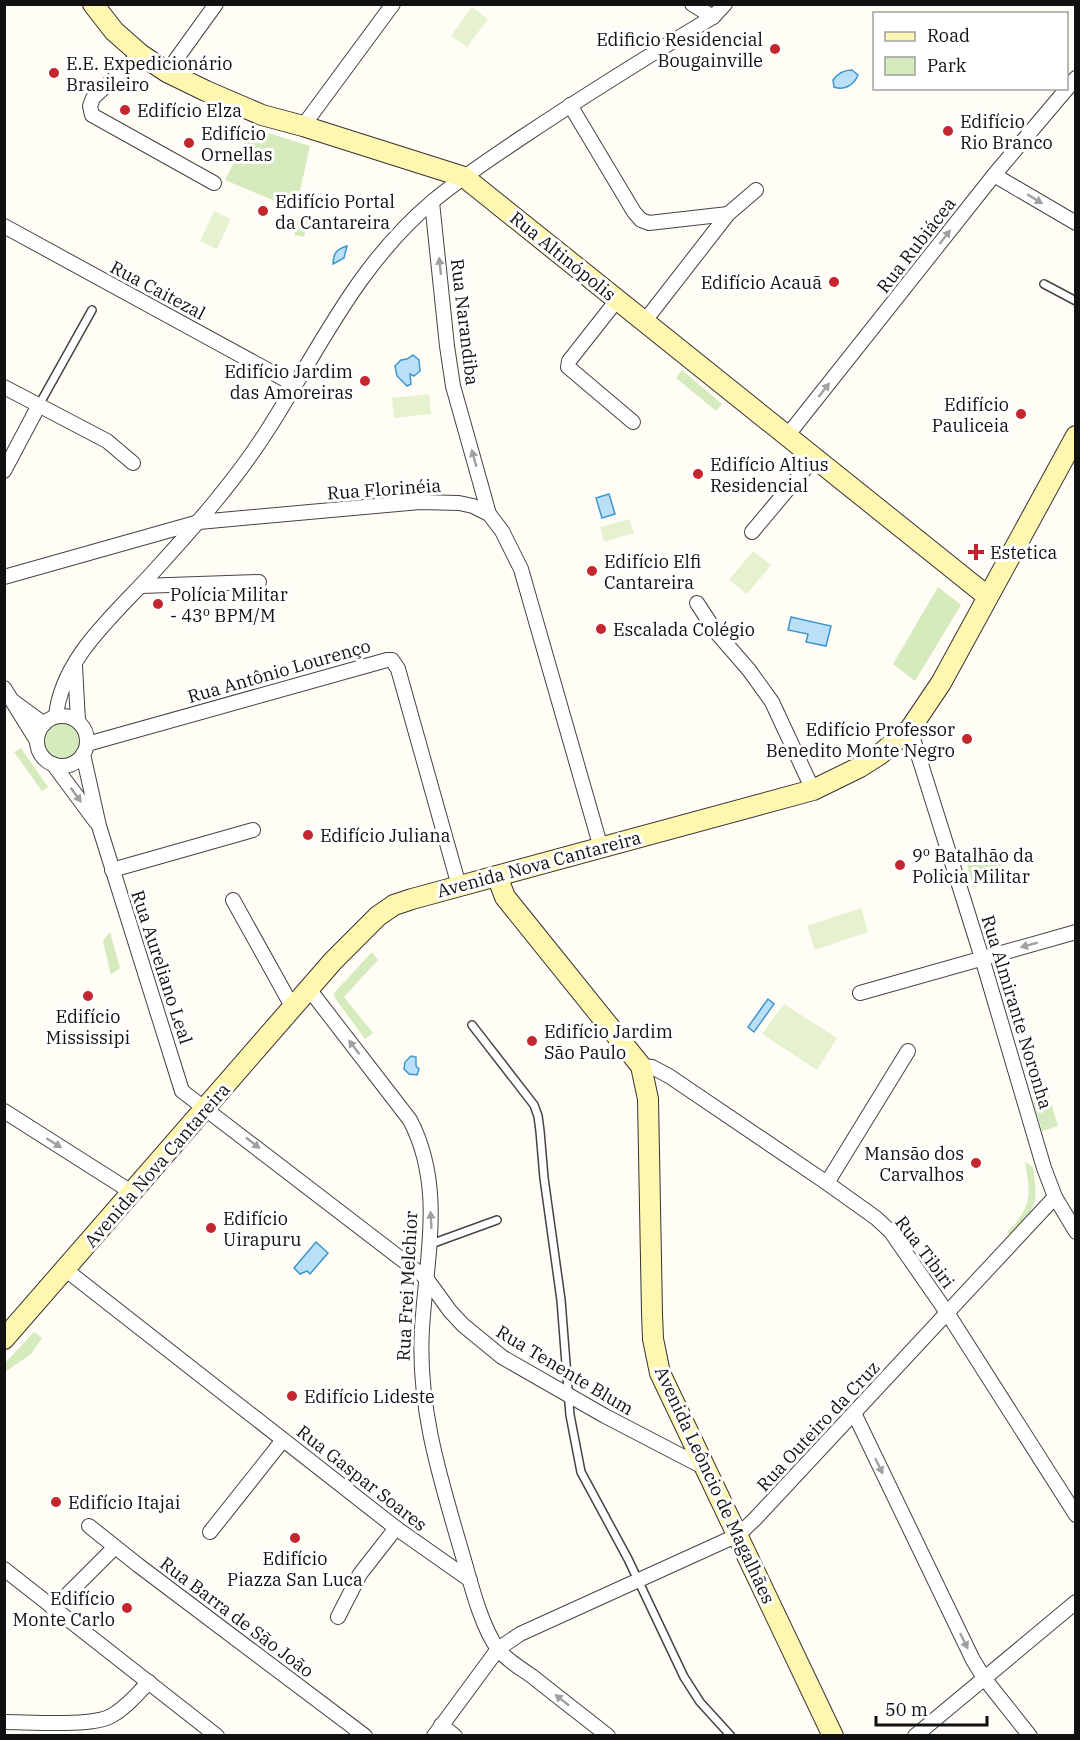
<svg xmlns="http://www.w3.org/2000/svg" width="1080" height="1740" font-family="'IBM Plex Serif',serif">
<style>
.green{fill:#d5ebbd}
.pitch{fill:#e6f2cf}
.water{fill:#b9e0f7;stroke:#3f96cf;stroke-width:1.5}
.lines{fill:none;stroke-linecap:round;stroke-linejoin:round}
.lane-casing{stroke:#444;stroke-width:10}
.street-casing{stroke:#444;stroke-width:16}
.secondary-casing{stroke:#333;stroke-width:22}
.lane{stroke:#fff;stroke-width:7}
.street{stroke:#fff;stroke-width:14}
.secondary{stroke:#fff6b0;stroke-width:20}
.oneway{fill:#a0a0a0}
.poi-dot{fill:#c4262e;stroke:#fff;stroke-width:2}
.labels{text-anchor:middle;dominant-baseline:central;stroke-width:6;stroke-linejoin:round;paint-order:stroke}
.poi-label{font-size:18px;fill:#111;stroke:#fff;text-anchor:start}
.street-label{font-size:18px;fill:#111;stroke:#fff}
</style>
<rect width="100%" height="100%" fill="#fffdf5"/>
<!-- green -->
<g class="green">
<path d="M252,128L310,146L300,191L275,201L225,180Z"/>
<path d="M299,216L309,219L304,237L294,235Z"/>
<path d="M682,370L722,404L716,411L676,378Z"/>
<path d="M938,587L961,605L915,681L893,664Z"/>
<circle cx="62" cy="741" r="20"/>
<path d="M21,748L48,787L42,791L14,752Z"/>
<path d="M1013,851L992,878L973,888L967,864Z"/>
<path d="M110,932L120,968L111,975L103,941Z"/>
<path d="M372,952L378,960L344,997L373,1033L365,1039L335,998L334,993Z"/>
<path d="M1048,1093L1058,1126L1042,1131L1032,1097Z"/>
<path d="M1025,1162L1033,1167C1039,1206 1036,1207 1010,1235L1007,1232C1032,1207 1031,1195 1025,1162Z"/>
<path d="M34,1332L42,1338L31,1354L5,1372V1363Z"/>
</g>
<!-- pitch -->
<g class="pitch">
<path d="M472,7L488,19L467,47L451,36Z"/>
<path d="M214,211L231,219L217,249L200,241Z"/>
<path d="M429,394L431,414L394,418L392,398Z"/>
<path d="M629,519L634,533L604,542L600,527Z"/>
<path d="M753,551L771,565L747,594L729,580Z"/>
<path d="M861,908L868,932L815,950L807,926Z"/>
<path d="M784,1004L837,1038L817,1070L762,1034Z"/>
</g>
<!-- water -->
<g class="water">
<path d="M852,70L858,75C854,85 844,91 834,87L833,80C838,73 844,70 852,70Z"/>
<path d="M347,246L344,258L333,264C333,253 337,249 347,246Z"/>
<path d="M413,355L419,360L420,371L414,376L410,374L411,384L407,386L397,376L395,366L401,360L407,359Z"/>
<path d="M609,494L615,514L602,518L596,498Z"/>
<path d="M791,617L831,626L826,646L806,642L808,634L788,630Z"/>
<path d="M768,999L774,1004L754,1032L748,1027Z"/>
<path d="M411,1056L416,1057V1066L419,1069L417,1075L409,1074L404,1069L405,1062Z"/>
<path d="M316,1242L328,1253L310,1274L307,1271L300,1274L294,1268Z"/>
</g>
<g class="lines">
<!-- lane casing -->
<g class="lane-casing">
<g id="lane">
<path d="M1044,284L1076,301"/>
<path d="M39,405L92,310"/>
<path d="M472,1025L534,1105L538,1116L540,1131L544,1178L561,1300L570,1415L581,1472L628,1559L684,1677L700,1702L731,1736"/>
<path d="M431,1244L497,1220"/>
</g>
</g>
<!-- street casing -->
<g class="street-casing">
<g id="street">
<path d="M692,4L713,17"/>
<path d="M140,54L93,98L90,106L92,115L214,183"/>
<path d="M167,72L216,4"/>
<path d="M570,105L634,212L641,220L649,223L728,214"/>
<path d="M303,126L393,4"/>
<path d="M994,175L1076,223"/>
<path d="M432,202L447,346L453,386L489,514"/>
<path d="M4,226L295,385"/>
<path d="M617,300L569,361L568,367L633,422"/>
<path d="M644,322L728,214L756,190"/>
<path d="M4,387L107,441L133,463"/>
<path d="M787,436L994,175L1076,78"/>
<path d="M4,471L39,405"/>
<path d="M752,532L814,458"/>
<path d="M4,577L199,522L420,502L459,503L473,506L489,514L502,531L521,569L601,848"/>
<path d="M141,586L259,582"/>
<path d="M697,603L716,632L749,670L772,702L813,790"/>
<path d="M75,666L78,721"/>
<path d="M4,688L37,741"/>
<path d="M14,702L44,724"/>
<path d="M56,716C62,656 118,612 156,569C196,525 235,481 267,431C320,348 356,266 433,201C461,178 491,158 521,138C584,96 648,56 713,17L725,4"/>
<circle cx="62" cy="741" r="25"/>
<path d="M910,729L982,958L1044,1168L1055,1197L1076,1232"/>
<path d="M87,744L387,660H392L398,669L459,886"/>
<path d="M83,754L99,826L182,1091L426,1278L450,1311L463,1325L502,1357L605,1416L705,1468"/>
<path d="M53,764L96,822"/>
<path d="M112,870L253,830"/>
<path d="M233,900L293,1008"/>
<path d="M309,989L410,1120C445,1187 426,1258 422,1329C417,1409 442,1484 464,1560C471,1585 482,1628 498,1649C506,1660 522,1669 533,1677C558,1697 583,1716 608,1736"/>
<path d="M860,993L1076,932"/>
<path d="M641,1066L652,1067L669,1076L827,1183L876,1218L891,1232L948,1314L1076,1515"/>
<path d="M4,1111L133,1193"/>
<path d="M827,1183L908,1051"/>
<path d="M66,1270L396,1528L470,1580"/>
<path d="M854,1413L973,1660L984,1678L1030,1736"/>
<path d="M89,1526L138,1565L365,1736"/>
<path d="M210,1532L283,1440"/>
<path d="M4,1569L217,1736"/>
<path d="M53,1609L115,1547"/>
<path d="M338,1617L360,1574L396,1528"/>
<path d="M4,1722C30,1722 91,1727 111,1716C126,1708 137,1694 149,1682"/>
<path d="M441,1725L455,1736"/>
<path d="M434,1736L498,1649L520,1634L738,1535L754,1520L1055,1197"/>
<path d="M915,1736L1076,1602"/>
</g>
</g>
<!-- secondary casing -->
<g class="secondary-casing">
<g id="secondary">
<path d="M93,4L114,31L140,54L167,72L206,91L262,115L303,126L464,177L987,596"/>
<path d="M497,876L505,897L641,1066L648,1099L652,1313L653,1339L660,1373L833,1736"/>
<path d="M4,1339L333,961L378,916L394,905L412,899L813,790L860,767L879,755L910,729L941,683L1076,436"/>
</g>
</g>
<!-- lane -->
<use href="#lane" class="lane"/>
<!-- street -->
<use href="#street" class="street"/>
<!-- secondary -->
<use href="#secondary" class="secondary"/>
</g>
<!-- one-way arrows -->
<defs><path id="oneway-solid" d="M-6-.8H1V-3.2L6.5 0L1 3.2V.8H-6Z" transform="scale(1.5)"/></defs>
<g class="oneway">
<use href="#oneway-solid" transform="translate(1035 199) rotate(31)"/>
<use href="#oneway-solid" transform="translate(945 237) rotate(-52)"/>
<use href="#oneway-solid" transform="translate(440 266) rotate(-96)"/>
<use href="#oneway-solid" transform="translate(824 390) rotate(-52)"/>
<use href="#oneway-solid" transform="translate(474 458) rotate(-105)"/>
<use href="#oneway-solid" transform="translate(76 795) rotate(54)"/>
<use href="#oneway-solid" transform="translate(1029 945) rotate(165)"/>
<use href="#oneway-solid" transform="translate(354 1047) rotate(-127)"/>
<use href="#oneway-solid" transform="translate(54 1143) rotate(32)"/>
<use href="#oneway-solid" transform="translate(253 1143) rotate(38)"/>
<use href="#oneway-solid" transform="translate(431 1220) rotate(-93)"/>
<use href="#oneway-solid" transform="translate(879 1466) rotate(64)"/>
<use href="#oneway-solid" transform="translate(964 1641) rotate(64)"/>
<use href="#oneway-solid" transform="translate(562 1700) rotate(-142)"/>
</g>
<!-- markers -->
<g class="poi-dot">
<circle cx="775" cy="49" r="6"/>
<circle cx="54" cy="73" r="6"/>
<circle cx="125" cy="110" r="6"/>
<circle cx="948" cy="131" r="6"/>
<circle cx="189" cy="143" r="6"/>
<circle cx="263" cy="211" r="6"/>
<circle cx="834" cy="282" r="6"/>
<circle cx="365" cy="381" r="6"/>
<circle cx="1021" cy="414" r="6"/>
<circle cx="698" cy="474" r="6"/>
<path d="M973 543h6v6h6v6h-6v6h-6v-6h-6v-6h6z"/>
<circle cx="592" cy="571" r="6"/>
<circle cx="158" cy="604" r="6"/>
<circle cx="601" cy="629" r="6"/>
<circle cx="967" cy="739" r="6"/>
<circle cx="308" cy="835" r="6"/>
<circle cx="900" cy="865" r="6"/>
<circle cx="88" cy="996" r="6"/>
<circle cx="532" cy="1041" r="6"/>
<circle cx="976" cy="1163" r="6"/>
<circle cx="211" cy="1228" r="6"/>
<circle cx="292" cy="1396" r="6"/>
<circle cx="56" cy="1502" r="6"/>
<circle cx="295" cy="1538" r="6"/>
<circle cx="127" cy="1608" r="6"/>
</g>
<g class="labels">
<!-- poi labels -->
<g class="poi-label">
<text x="763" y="39" text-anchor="end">Edificio Residencial<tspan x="763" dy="21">Bougainville</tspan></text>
<text x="66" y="63">E.E. Expedicionário<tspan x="66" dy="21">Brasileiro</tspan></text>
<text x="137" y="110">Edifício Elza</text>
<text x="960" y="121">Edifício<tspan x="960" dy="21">Rio Branco</tspan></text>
<text x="201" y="133">Edifício<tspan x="201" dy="21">Ornellas</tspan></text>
<text x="275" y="201">Edifício Portal<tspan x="275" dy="21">da Cantareira</tspan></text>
<text x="822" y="282" text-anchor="end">Edifício Acauã</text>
<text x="353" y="371" text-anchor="end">Edifício Jardim<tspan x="353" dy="21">das Amoreiras</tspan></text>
<text x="1009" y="404" text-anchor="end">Edifício<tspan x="1009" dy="21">Pauliceia</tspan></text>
<text x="710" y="464">Edifício Altius<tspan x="710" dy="21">Residencial</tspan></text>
<text x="990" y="552">Estetica</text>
<text x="604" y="561">Edifício Elfi<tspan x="604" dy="21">Cantareira</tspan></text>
<text x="170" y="594">Polícia Militar<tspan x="170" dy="21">- 43º BPM/M</tspan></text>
<text x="613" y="629">Escalada Colégio</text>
<text x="955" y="729" text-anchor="end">Edifício Professor<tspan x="955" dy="21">Benedito Monte Negro</tspan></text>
<text x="320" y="835">Edifício Juliana</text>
<text x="912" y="855">9º Batalhão da<tspan x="912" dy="21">Policia Militar</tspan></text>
<text x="88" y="1016" text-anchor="middle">Edifício<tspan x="88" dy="21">Mississipi</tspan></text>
<text x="544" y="1031">Edifício Jardim<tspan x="544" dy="21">São Paulo</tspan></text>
<text x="964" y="1153" text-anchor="end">Mansão dos<tspan x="964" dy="21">Carvalhos</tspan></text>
<text x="223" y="1218">Edifício<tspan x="223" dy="21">Uirapuru</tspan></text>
<text x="304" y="1396">Edifício Lideste</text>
<text x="68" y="1502">Edifício Itajai</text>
<text x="295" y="1558" text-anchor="middle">Edifício<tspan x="295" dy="21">Piazza San Luca</tspan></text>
<text x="115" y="1598" text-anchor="end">Edifício<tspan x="115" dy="21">Monte Carlo</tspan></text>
</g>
<!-- street labels -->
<g class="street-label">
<text transform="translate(916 245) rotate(-52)">Rua Rubiácea</text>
<text transform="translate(563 256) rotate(39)">Rua Altinópolis</text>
<text transform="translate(158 290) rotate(28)">Rua Caitezal</text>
<text transform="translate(465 322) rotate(83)">Rua Narandiba</text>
<text transform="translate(384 489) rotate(-4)">Rua Florinéia</text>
<text transform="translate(279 671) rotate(-16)">Rua Antônio Lourenço</text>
<text transform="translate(539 864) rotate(-15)">Avenida Nova Cantareira</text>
<text transform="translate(162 967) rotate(72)">Rua Aureliano Leal</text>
<text transform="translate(1017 1012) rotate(73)">Rua Almirante Noronha</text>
<text transform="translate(157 1165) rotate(-49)">Avenida Nova Cantareira</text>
<text transform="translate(925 1252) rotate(53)">Rua Tibiri</text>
<text transform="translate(407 1286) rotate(-87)">Rua Frei Melchior</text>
<text transform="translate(565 1370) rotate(31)">Rua Tenente Blum</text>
<text transform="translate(818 1426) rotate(-47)">Rua Outeiro da Cruz</text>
<text transform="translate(362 1478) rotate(38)">Rua Gaspar Soares</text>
<text transform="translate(715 1485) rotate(65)">Avenida Leôncio de Magalhães</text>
<text transform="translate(237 1617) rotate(37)">Rua Barra de São João</text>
</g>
</g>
<!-- border -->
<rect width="1080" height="1740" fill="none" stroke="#111111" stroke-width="12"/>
<!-- legend -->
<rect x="873" y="12" width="195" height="78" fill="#ffffff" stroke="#a0a0a0" stroke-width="1.5"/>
<rect x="885" y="32" width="30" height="9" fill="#fff6b0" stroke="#a0a0a0" stroke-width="1.5"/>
<text x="927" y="42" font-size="18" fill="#111111">Road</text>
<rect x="885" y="57" width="30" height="18" fill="#d5ebbd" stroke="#a0a0a0" stroke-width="1.5"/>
<text x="927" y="72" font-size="18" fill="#111111">Park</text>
<!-- scale -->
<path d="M876 1716v9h111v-9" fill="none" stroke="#111111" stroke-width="3"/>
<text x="885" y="1716" font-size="18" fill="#111111" stroke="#ffffff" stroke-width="4.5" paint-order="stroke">50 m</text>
</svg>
